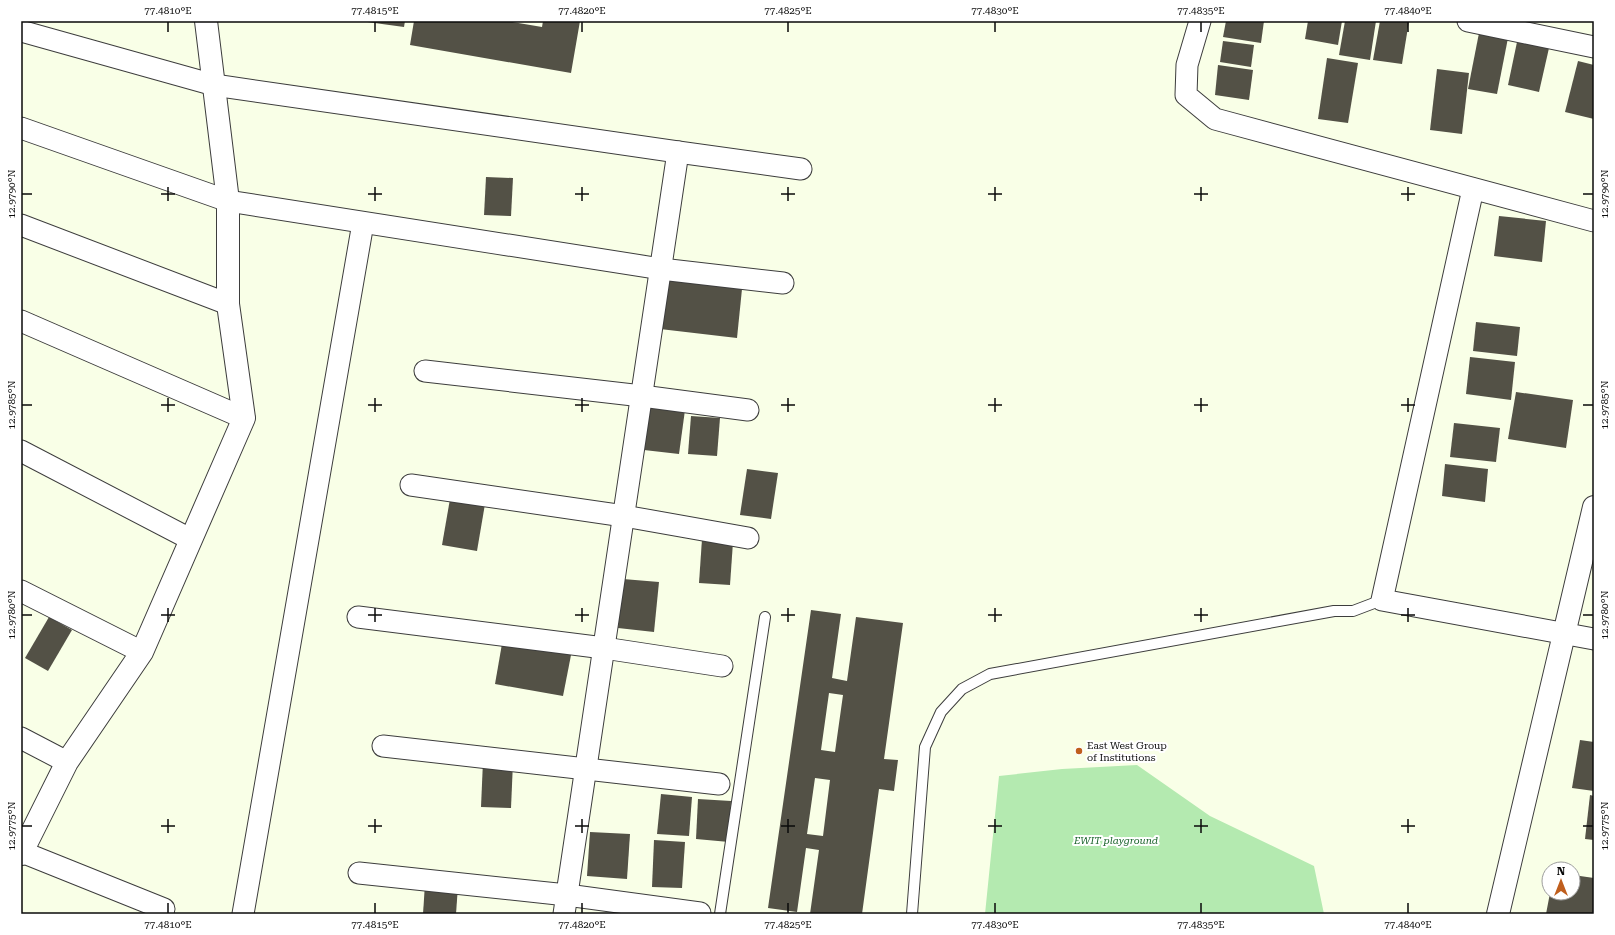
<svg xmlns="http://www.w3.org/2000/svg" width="1615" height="935" font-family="'Roboto Serif',serif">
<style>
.green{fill:#b4eab0}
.building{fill:#535146;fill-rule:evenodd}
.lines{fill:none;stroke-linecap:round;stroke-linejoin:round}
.service-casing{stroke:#3d3d3d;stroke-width:12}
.minor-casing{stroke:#3d3d3d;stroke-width:23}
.tertiary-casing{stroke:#3d3d3d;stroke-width:24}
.service{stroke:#fff;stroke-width:10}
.minor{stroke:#fff;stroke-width:21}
.tertiary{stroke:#fff;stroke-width:22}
.ticks{fill:none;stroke:#0a0a0a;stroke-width:1.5}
.poi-dot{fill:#bf5e1d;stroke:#fff;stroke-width:1.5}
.labels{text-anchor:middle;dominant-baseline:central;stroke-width:4;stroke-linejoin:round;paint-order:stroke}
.poi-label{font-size:10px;fill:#0a0a0a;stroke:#fff;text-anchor:start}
.park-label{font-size:10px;font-style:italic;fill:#19632b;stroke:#fff}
.neatline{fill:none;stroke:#0a0a0a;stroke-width:1.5}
.ticks-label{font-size:10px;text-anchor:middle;fill:#0a0a0a}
</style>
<rect width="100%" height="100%" fill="#f9ffe7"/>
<!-- green -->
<path class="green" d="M1137,765L1210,816L1314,866L1324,914H985L999,776L1062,769Z"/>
<!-- building -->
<g class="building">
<path d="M360,21H405L404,27Z"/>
<path d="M414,21H506L542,27L543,21H580L571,73L410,45Z"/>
<path d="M1226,21H1264L1261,43L1223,37Z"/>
<path d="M1308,21H1342L1338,45L1305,39Z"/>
<path d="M1345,21H1376L1370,60L1339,55Z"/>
<path d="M1380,21H1409L1402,64L1373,60Z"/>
<path d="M1479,33L1508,38L1497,94L1468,89Z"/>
<path d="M1223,41L1254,45L1251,67L1220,62Z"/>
<path d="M1517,42L1549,48L1539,92L1508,85Z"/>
<path d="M1327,58L1358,63L1348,123L1318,119Z"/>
<path d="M1578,61L1594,65V119L1565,112Z"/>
<path d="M1218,65L1253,70L1249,100L1215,95Z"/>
<path d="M1437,69L1469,73L1462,134L1430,130Z"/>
<path d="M486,177L513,178L511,216L484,215Z"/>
<path d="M1499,216L1546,221L1542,262L1494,256Z"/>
<path d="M666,280L742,289L737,338L660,329Z"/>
<path d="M1476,322L1520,327L1517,356L1473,351Z"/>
<path d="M1470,357L1515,362L1511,400L1466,394Z"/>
<path d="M1516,392L1573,400L1566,448L1508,439Z"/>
<path d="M650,405L685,410L679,454L644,450Z"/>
<path d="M691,416L720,418L717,456L688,454Z"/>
<path d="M1454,423L1500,428L1496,462L1450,457Z"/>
<path d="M1445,464L1488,469L1485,502L1442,496Z"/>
<path d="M747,469L778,473L771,519L740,515Z"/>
<path d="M450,499L485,504L477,551L442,545Z"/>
<path d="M702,539L733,542L730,585L699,583Z"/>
<path d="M623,579L659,582L654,632L618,628Z"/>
<path d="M811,610L841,614L832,678L847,681L856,617L903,623L884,759L898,760L894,791L879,789L862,914H810L819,850L806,848L797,912L768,908ZM829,693L843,695L835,752L821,750ZM815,778L830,780L823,836L807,834Z"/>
<path d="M49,617L72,630L48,671L25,658Z"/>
<path d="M503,638L572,650L563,696L495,684Z"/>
<path d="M1580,740L1594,742V791L1572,788Z"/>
<path d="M483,761L513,762L511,808L481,807Z"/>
<path d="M661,794L692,797L689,836L657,834Z"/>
<path d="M1590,795L1594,796V840L1585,839Z"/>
<path d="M698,799L731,801L729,842L696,839Z"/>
<path d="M590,832L630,834L627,879L587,876Z"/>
<path d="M654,840L685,842L682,888L652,887Z"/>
<path d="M1573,875L1594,878V914H1546L1550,893H1573Z"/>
<path d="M425,884L458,886L456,914H423Z"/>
</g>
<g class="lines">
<!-- service casing -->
<g class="service-casing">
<g id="service">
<path d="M720,914L765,617"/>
<path d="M912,914L925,747L941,712L962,689L990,674L1334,611H1353L1382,600"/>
</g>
</g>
<!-- minor casing -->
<g class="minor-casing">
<g id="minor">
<path d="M1200,21L1187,65L1186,95L1215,119L1594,221"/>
<path d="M1468,21L1594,47"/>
<path d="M21,31L214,85L678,152L564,914"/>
<path d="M21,128L228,201L661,269L783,283"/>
<path d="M678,152L801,169"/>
<path d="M1473,189L1382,600L1594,639"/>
<path d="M21,225L228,304"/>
<path d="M21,321L244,418"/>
<path d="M425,371L642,396L748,410"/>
<path d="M21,451L190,539"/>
<path d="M411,485L624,516L748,538"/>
<path d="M21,591L142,652"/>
<path d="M358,617L604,648L722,666"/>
<path d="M21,738L67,762"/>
<path d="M383,746L719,784"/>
<path d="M22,852L164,909L162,914"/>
<path d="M359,873L567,895L700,913"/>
<path d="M243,914L363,223"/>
</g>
</g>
<!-- tertiary casing -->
<g class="tertiary-casing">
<g id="tertiary">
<path d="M21,854L67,762L142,652L244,418L228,304V201L206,21"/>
<path d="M1498,914L1594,507"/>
</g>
</g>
<!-- service -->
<use href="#service" class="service"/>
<!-- minor -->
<use href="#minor" class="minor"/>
<!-- tertiary -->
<use href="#tertiary" class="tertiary"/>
</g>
<!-- ticks -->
<path class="ticks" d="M168,22V32M375,22V32M582,22V32M788,22V32M995,22V32M1201,22V32M1408,22V32M168,187V201M375,187V201M582,187V201M788,187V201M995,187V201M1201,187V201M1408,187V201M22,194H32M161,194H175M368,194H382M575,194H589M781,194H795M988,194H1002M1194,194H1208M1401,194H1415M1583,194H1593M168,398V412M375,398V412M582,398V412M788,398V412M995,398V412M1201,398V412M1408,398V412M22,405H32M161,405H175M368,405H382M575,405H589M781,405H795M988,405H1002M1194,405H1208M1401,405H1415M1583,405H1593M168,608V622M375,608V622M582,608V622M788,608V622M995,608V622M1201,608V622M1408,608V622M22,615H32M161,615H175M368,615H382M575,615H589M781,615H795M988,615H1002M1194,615H1208M1401,615H1415M1583,615H1593M168,819V833M375,819V833M582,819V833M788,819V833M995,819V833M1201,819V833M1408,819V833M22,826H32M161,826H175M368,826H382M575,826H589M781,826H795M988,826H1002M1194,826H1208M1401,826H1415M1583,826H1593M168,903V913M375,903V913M582,903V913M788,903V913M995,903V913M1201,903V913M1408,903V913"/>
<!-- markers -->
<circle class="poi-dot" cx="1079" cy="751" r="4"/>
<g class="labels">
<!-- poi labels -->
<g class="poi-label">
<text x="1087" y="745">East West Group<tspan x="1087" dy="12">of Institutions</tspan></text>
</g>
<!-- park labels -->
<g class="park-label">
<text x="1116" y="840">EWIT playground</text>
</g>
</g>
<!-- border -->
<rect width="1615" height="935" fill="none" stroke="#ffffff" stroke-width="44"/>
<!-- north arrow -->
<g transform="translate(1561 881)"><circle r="19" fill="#ffffff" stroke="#9d9d9d"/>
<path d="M0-3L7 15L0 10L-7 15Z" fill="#bf5e1d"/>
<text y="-6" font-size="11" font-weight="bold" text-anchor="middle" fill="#0a0a0a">N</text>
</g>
<rect x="22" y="22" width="1571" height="891" class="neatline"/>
<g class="ticks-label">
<text x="168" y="14">77.4810°E</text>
<text x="375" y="14">77.4815°E</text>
<text x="582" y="14">77.4820°E</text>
<text x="788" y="14">77.4825°E</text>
<text x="995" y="14">77.4830°E</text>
<text x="1201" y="14">77.4835°E</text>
<text x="1408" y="14">77.4840°E</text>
<text transform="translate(11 194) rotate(-90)" y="4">12.9790°N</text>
<text transform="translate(1604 194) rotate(-90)" y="4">12.9790°N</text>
<text transform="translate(11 405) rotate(-90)" y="4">12.9785°N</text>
<text transform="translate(1604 405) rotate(-90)" y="4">12.9785°N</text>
<text transform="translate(11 615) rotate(-90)" y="4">12.9780°N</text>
<text transform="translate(1604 615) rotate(-90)" y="4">12.9780°N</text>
<text transform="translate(11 826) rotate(-90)" y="4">12.9775°N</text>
<text transform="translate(1604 826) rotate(-90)" y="4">12.9775°N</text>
<text x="168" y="928">77.4810°E</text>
<text x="375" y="928">77.4815°E</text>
<text x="582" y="928">77.4820°E</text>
<text x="788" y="928">77.4825°E</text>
<text x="995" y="928">77.4830°E</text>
<text x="1201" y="928">77.4835°E</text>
<text x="1408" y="928">77.4840°E</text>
</g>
</svg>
